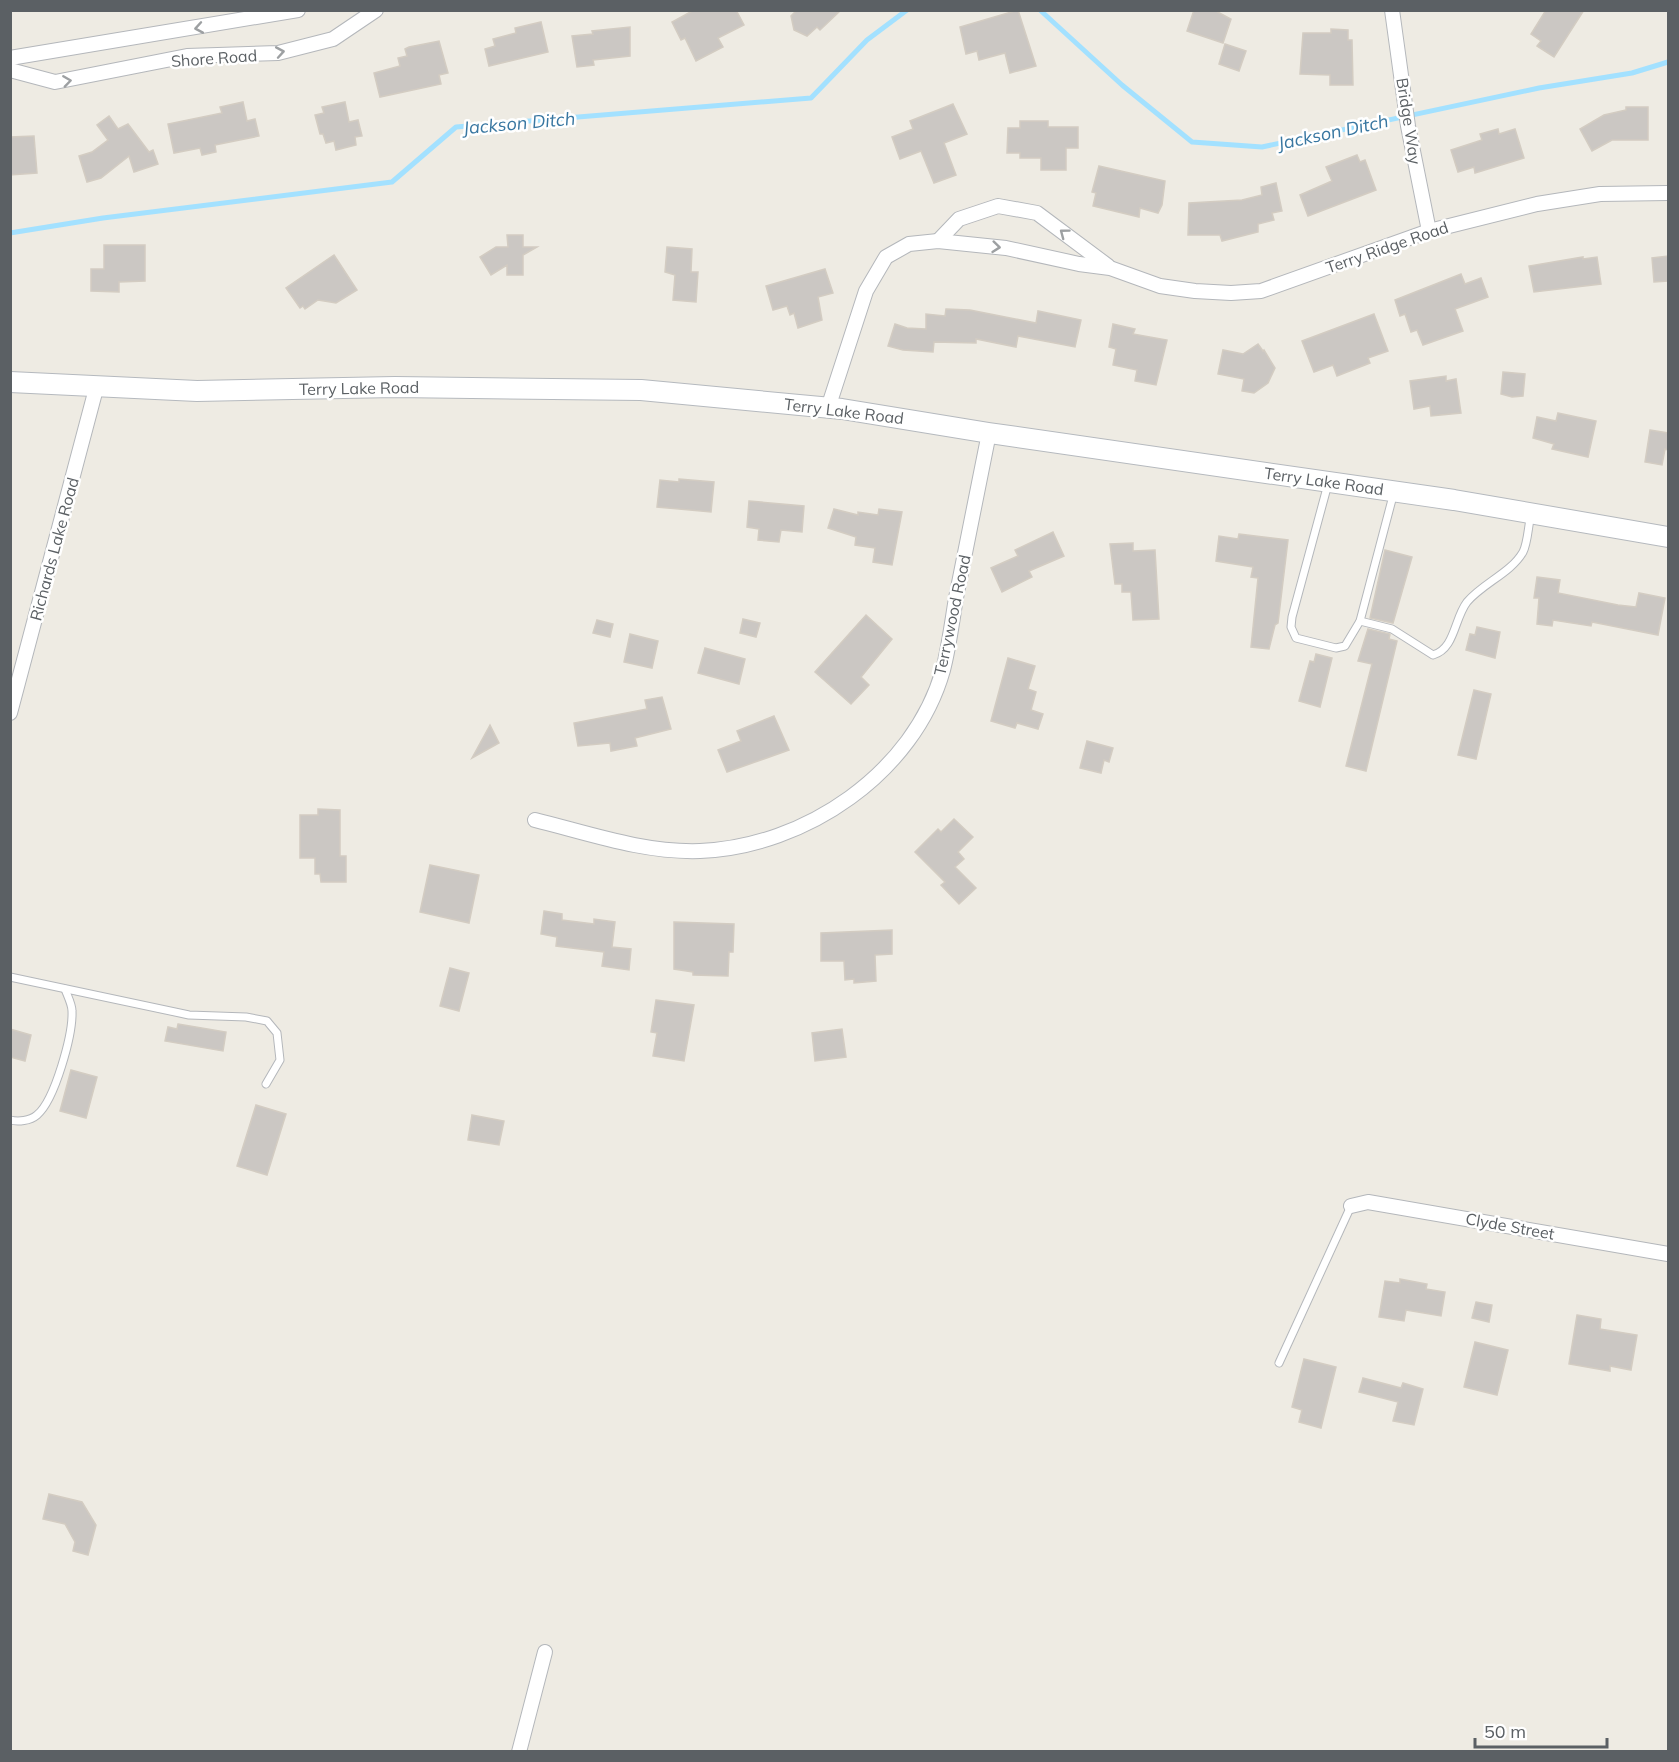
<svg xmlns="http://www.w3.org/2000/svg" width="1679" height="1762" font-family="Mulish,sans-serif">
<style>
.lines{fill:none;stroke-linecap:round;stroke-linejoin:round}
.stream{stroke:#a3e1ff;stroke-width:5}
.building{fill:#cbc7c3;stroke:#d3ccc2;stroke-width:1.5}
.lane-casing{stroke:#b4b7bb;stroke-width:9}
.street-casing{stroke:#b4b7bb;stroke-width:16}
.secondary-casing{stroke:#b5b9be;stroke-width:22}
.lane{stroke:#fff;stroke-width:7}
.street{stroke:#fff;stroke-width:14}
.secondary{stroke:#fff;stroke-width:20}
.oneway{stroke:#9da0a2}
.labels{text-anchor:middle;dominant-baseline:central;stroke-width:5;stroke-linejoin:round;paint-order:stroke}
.street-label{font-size:16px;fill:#5b6064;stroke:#fff}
.water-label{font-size:18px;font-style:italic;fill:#3977a1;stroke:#fff}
</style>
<rect width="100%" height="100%" fill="#eeebe3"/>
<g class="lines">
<!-- stream -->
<g class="stream">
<path d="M1040,10L1122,85L1192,142L1262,147L1539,88L1632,73L1668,62"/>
<path d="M10,233L103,218L392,182L456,127L811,98L867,40L907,10"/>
</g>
</g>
<!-- building -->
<g class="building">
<path d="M694,10H736L744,25L718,38L723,47L696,61L685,38L681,40L672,22Z"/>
<path d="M797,10H841L820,30L817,27L807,36L794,30L791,16Z"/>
<path d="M1018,10L1036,66L1010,73L1005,53L979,60L977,51L966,54L960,27Z"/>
<path d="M1194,10H1214L1231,19L1223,43L1187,31Z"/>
<path d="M1546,10H1584L1554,57L1537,46L1541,41L1531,34Z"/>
<path d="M541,22L548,52L489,66L485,49L495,46L493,39L516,33L515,28Z"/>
<path d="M630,27V56L593,60L594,65L577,67L572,36L593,34L592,31Z"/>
<path d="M1331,29L1348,30V40H1352L1353,85H1330V75L1300,74L1303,33H1331Z"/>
<path d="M439,41L448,73L439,75L441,84L380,97L374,73L400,66L398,58L407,56L405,49L409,47Z"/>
<path d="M1225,44L1246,51L1239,71L1219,64Z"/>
<path d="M243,102L247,121L255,119L259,136L215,145L216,152L202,155L200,148L174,153L168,124L222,113L220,107Z"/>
<path d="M345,102L349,122L358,120L362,136L355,137L356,145L336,150L334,141L326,143L323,134H320L315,115L324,113L322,107Z"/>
<path d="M953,104L967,134L944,143L956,175L934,183L921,151L900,159L892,137L913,129L910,121Z"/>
<path d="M1626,107H1648V140H1612L1592,151L1580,129L1604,115L1626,110Z"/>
<path d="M109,116L118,129L128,124L149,152L153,150L158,164L134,172L129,156L101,178L87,182L79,156L92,152L108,140L97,125Z"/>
<path d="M1020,121H1048V127H1078V148H1066V170H1041V158H1020V153H1007L1008,128H1020Z"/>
<path d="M1498,129L1499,134L1515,129L1524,158L1475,173L1474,167L1458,172L1451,150L1482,140L1480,134Z"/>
<path d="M34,136L37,173L10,175V137Z"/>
<path d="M1357,155L1360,162L1365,160L1376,190L1308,216L1300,195L1332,181L1326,167Z"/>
<path d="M1099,166L1165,181L1162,205L1158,213L1140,208L1139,217L1093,206L1096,193L1092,192Z"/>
<path d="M1276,183L1282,211L1272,213L1274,220L1258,224V232L1222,241L1220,235H1188L1189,203L1242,200L1262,195L1261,187Z"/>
<path d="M507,235H523V247H537L523,255V275H507V265L491,275L480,257L496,247H508Z"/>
<path d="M104,245H145V281L119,282V292L91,291V269H104Z"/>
<path d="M667,247L692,249L691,272H698L696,302L673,300L675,275L665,272Z"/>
<path d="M334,255L357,290L336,303L318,300L305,309L303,306L300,308L286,288Z"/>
<path d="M1668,256V281L1654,282L1652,258Z"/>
<path d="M1583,257V259L1597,257L1601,284L1534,292L1529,266Z"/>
<path d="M825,269L833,293L818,297L822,320L798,328L794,313L790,315L787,306L773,310L766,286Z"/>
<path d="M1461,274L1465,284L1481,278L1488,297L1455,309L1463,331L1423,345L1417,330L1411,332L1405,314L1400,316L1395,300Z"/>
<path d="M946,309L970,310L1036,323L1038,311L1081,320L1075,347L1018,336L1016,347L976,339V343L934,342L933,352L903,350L888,346L895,324L907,328L926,329V314L945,316Z"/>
<path d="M1374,314L1388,351L1368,358L1370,363L1337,376L1333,365L1314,372L1302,341Z"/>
<path d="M1113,324L1135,329L1133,334L1167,340L1156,385L1135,381L1137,370L1113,365L1116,349L1109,347Z"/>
<path d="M1258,344L1263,351L1264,350L1275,368L1268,383L1254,393L1242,391L1244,379L1218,374L1223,350L1243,354Z"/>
<path d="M1503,372L1525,374L1523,396L1512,397L1501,394Z"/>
<path d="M1446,376V381L1456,379L1461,413L1431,416L1430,406L1414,409L1410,381Z"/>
<path d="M1558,413L1596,421L1588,457L1552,449L1554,444L1533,438L1537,417L1556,421Z"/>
<path d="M1650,430L1668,433V450L1665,449L1662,465L1645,462Z"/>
<path d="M679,479L714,482L711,512L657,507L660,480L679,482Z"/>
<path d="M749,501L804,506L802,532L781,530L779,542L758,540L759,529L747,527Z"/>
<path d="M834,509L858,515V512L878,515L879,509L902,512L892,565L873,562L875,548L855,545L856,537L828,528Z"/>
<path d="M1053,532L1064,556L1029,571L1032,577L1002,592L991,568L1018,556L1015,550Z"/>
<path d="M1239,534L1288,540L1278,623L1275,625L1269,649L1251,647L1258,578L1251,577L1253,567L1216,561L1219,536L1238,539Z"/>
<path d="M1133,543V551L1155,550L1159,619L1133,620L1131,592H1122V584H1115L1110,544Z"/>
<path d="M1385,550L1412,557L1393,623L1370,618Z"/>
<path d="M1537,577L1560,580L1558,593L1618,605L1636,607L1639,593L1665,598L1658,635L1592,622L1591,626L1553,620L1552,626L1537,624L1539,598H1534Z"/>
<path d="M866,615L892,639L861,677L869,685L851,704L815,672Z"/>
<path d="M743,619L760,623L756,637L740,633Z"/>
<path d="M597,620L613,624L610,637L593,633Z"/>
<path d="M1477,627L1500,632L1495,658L1466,650L1470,634L1475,635Z"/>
<path d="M1368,629L1390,634L1389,639L1397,641L1366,771L1346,766L1372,664L1358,661Z"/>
<path d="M630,634L658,641L652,668L624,662Z"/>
<path d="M705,648L745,659L739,684L698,673Z"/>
<path d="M1316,654L1332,658L1320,707L1299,701L1310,661L1314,662Z"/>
<path d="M1008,658L1035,666L1028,689L1036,692L1031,710L1043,714L1038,729L1017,723L1015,728L991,721Z"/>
<path d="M1474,690L1491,694L1476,759L1458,755Z"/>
<path d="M662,697L671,729L635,738L637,746L611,751L610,743L578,746L574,723L647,709L645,700Z"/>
<path d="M774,716L789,750L727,772L718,750L741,741L737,731Z"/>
<path d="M490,725L499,743L472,758Z"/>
<path d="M1087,741L1113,748L1109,762L1104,760L1101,773L1080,768Z"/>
<path d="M318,809L340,810V856H346V882H321L320,874H315V858H300V815H318Z"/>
<path d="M954,819L973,837L958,852L964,859L955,867L976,888L959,904L941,885L945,882L915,852L938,829L941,832Z"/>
<path d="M430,865L479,875L469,923L420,912Z"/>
<path d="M544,911L562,914V920L594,924V919L615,922L612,947L631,949L629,970L602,966L604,952L556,946L557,937L541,934Z"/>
<path d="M674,922L734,924L733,952H729L728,976L693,975V972L674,969Z"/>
<path d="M892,930V954L875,955L876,981L854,983V979L845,980L844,961H821V933Z"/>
<path d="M450,968L469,973L459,1011L440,1006Z"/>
<path d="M656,1000L694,1005L684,1061L653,1056L657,1033L651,1032Z"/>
<path d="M178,1024L226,1032L223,1051L165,1041L168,1027L177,1029Z"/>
<path d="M10,1029L31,1035L25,1061L10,1057Z"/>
<path d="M842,1029L846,1057L815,1061L812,1033Z"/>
<path d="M71,1070L97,1077L86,1118L60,1111Z"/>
<path d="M256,1105L286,1114L267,1175L237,1166Z"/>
<path d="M472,1115L504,1121L499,1145L468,1140Z"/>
<path d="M1400,1279L1427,1284L1426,1289L1445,1292L1441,1316L1406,1310L1404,1321L1379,1317L1385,1281L1400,1283Z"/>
<path d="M1476,1302L1492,1305L1489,1322L1472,1318Z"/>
<path d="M1577,1315L1601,1319L1600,1329L1637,1335L1631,1370L1610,1366V1371L1569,1364Z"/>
<path d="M1475,1342L1508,1350L1497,1395L1464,1387Z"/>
<path d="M1304,1359L1336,1367L1321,1428L1299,1422L1302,1410L1292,1407Z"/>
<path d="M1363,1378L1401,1388L1403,1383L1423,1389L1414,1425L1393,1421L1398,1402L1359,1392Z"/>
<path d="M49,1494L82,1502L96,1525L88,1555L73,1551L75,1542L65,1524L43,1519Z"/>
</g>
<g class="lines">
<!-- lane casing -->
<g class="lane-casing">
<g id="lane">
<path d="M1328,484L1292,617L1291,627L1296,638L1336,648L1345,646L1360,621L1394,492"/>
<path d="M1360,621L1392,629L1433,655C1455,649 1454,619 1467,602C1483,583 1511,573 1523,552C1528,542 1528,526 1531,515"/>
<path d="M10,977L189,1015L246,1017L267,1021L277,1033L280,1060L266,1084"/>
<path d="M10,1120C18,1122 30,1121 37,1115C55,1100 73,1034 72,1011C72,1004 67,995 65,989"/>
<path d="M1279,1363L1351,1206"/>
</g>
</g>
<!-- street casing -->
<g class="street-casing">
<g id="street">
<path d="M1392,10L1408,126L1429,231"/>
<path d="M10,58L298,10"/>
<path d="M10,70L55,82L187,56L278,53L333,39L376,10"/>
<path d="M938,241L959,219L998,206L1037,213L1108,266"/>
<path d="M828,408L866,291L886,257L909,244L938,241L1006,248L1079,264L1110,268L1160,286L1195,291L1231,293L1261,291L1429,231L1537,204L1600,194L1668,193"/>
<path d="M10,713L97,385"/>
<path d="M535,820C588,833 644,853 700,851C805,847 914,773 943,670C949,647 952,622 956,598C967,543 978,488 989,433"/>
<path d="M1351,1206L1368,1202L1668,1254"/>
<path d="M519,1752L545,1652"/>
</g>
</g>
<!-- secondary casing -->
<g class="secondary-casing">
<path id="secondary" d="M10,382L197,391L395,387L641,390L842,409L989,433L1454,500L1668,537"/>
</g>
<!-- lane -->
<use href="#lane" class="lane"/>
<!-- street -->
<use href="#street" class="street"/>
<!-- secondary -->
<use href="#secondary" class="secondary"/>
</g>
<!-- one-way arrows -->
<defs><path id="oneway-chevron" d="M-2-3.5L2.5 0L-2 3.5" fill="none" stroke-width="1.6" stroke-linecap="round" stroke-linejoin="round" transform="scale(1.5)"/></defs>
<g class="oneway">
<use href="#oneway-chevron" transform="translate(199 28) rotate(170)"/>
<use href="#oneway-chevron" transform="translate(280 52) rotate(-10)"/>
<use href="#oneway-chevron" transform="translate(67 81) rotate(-8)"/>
<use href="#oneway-chevron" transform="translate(1064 233) rotate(-143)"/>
<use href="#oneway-chevron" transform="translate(996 247) rotate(6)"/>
</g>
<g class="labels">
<!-- street labels -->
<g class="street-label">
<text transform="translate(214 58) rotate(-4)">Shore Road</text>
<text transform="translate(1409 121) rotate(81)">Bridge Way</text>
<text transform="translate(1387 247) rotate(-19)">Terry Ridge Road</text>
<text transform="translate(359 388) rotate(-1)">Terry Lake Road</text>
<text transform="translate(844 411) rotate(7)">Terry Lake Road</text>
<text transform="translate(1324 481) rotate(8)">Terry Lake Road</text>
<text transform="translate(54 549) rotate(-75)">Richards Lake Road</text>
<text transform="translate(952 615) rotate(-78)">Terrywood Road</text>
<text transform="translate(1510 1226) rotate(10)">Clyde Street</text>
</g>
<!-- water labels -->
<g class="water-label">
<text transform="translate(519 123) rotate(-5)">Jackson Ditch</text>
<text transform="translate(1333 132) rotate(-12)">Jackson Ditch</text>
</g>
</g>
<!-- border -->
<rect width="1679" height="1762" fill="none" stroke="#5b6064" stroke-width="24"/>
<!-- scale -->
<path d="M1475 1738v9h132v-9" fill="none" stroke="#5b6064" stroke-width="3"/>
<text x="1484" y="1738" font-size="18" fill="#5b6064" stroke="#ffffff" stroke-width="4.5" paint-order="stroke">50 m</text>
</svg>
